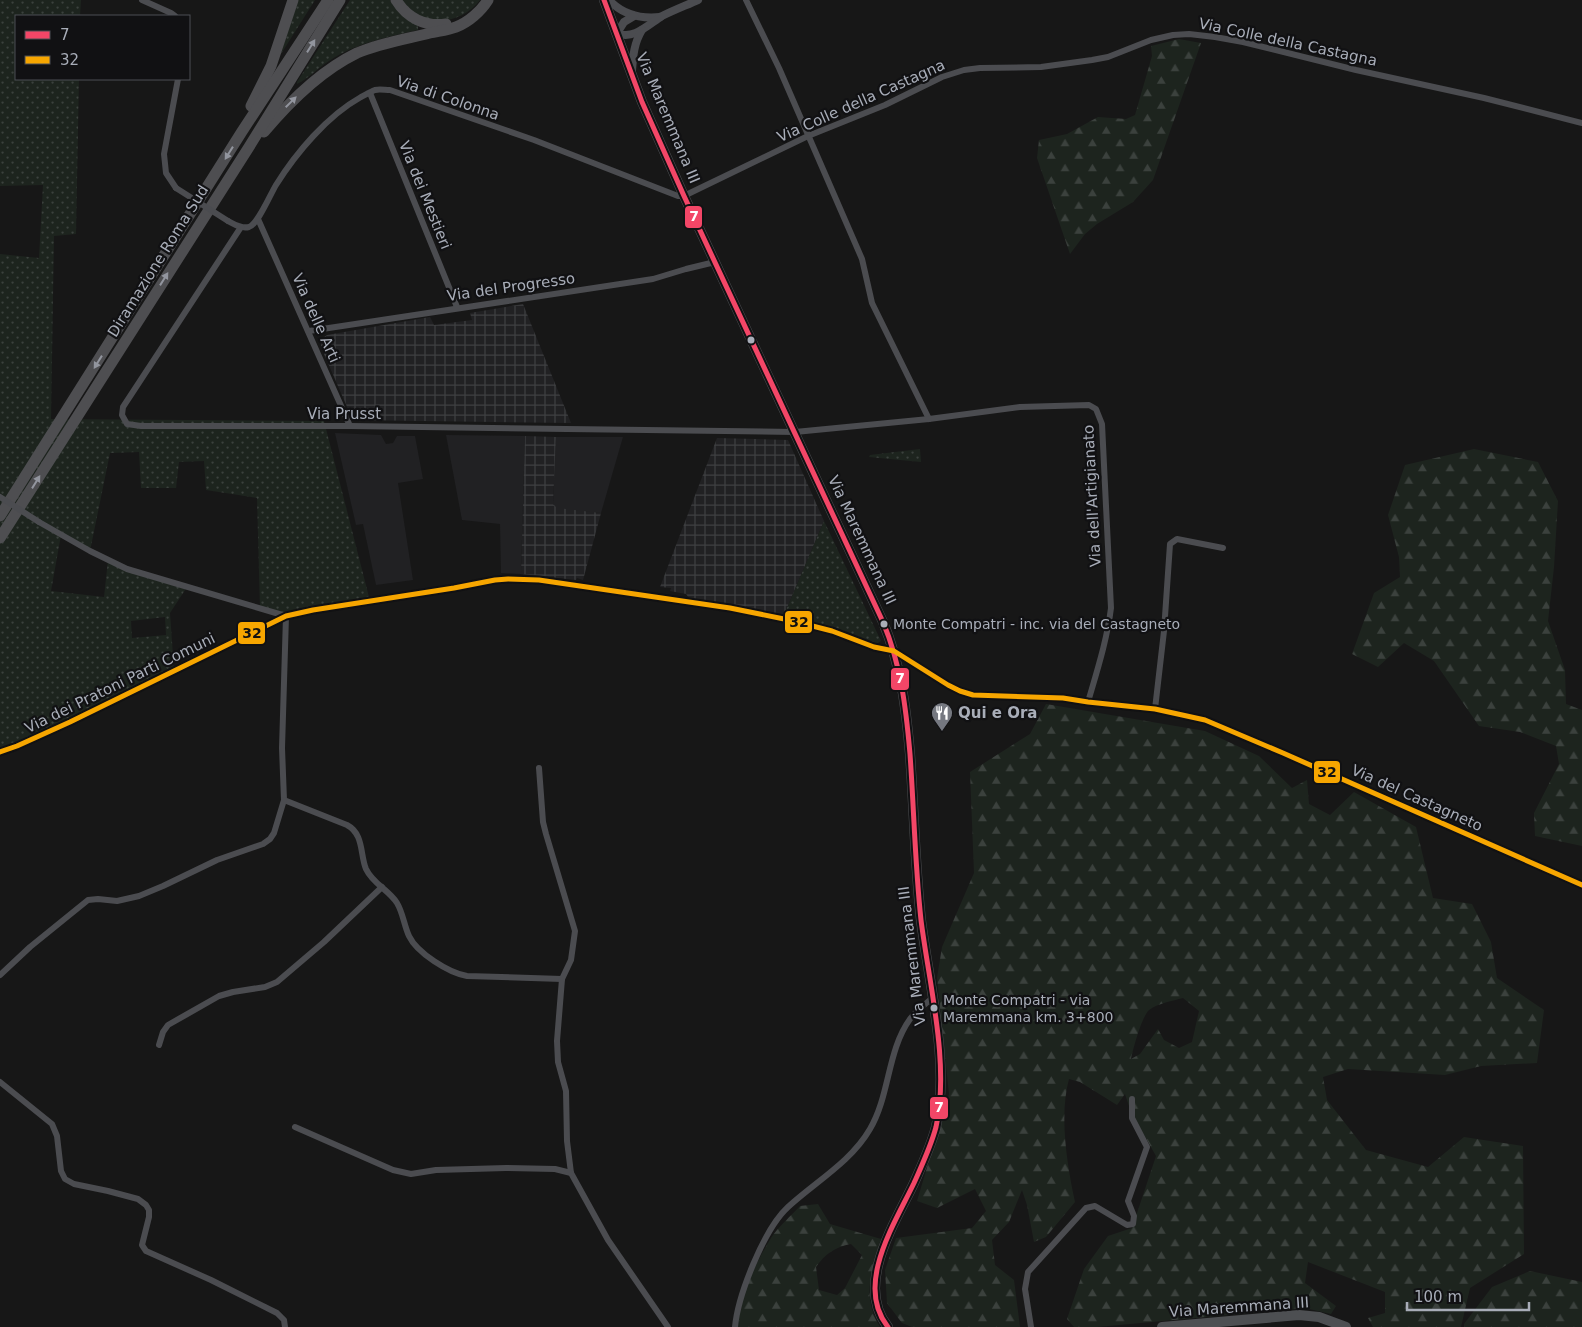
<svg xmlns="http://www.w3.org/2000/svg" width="1582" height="1327" font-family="'DejaVu Sans',sans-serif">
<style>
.built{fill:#212123}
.industrial{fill:url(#industrial-grid)}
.grass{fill:url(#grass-dots);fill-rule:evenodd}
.forest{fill:url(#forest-firs);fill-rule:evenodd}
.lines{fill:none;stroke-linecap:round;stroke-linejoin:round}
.minor{stroke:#4b4c50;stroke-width:6}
.tertiary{stroke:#4b4c50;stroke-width:8}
.primary{stroke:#4d4f52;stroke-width:10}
.motorway{stroke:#4e4e51;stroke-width:11}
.minor-bridge{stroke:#4b4c50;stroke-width:6}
.bus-1-casing{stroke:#111113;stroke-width:9}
.bus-2-casing{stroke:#111113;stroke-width:9}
.bus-1{stroke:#f34667;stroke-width:5}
.bus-2{stroke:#f7a600;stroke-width:5}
.oneway{fill:#92959e}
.bus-dot{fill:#a8adb8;stroke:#111113;stroke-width:2}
.labels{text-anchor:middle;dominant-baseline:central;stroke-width:4.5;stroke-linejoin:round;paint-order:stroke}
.bus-label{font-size:14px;fill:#a8adb8;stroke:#111113;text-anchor:start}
.street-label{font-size:15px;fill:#a8adb8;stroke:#111113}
.poi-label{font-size:15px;font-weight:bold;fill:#a8adb8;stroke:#111113;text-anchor:start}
.line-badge{stroke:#111113;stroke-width:2}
.badge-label{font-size:14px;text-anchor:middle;font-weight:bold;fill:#fff}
.pale-badge-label{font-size:14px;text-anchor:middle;font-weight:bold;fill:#111}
</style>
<defs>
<pattern id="industrial-grid" width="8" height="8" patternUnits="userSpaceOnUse" patternTransform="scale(1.25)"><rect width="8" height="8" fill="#212123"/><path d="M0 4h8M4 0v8" fill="none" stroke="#3e3f41"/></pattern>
<pattern id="grass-dots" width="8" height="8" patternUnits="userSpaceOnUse" patternTransform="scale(1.25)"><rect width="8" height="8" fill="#1d241e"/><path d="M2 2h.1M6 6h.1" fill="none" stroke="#3b413d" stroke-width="1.8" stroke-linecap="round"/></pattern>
<pattern id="forest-firs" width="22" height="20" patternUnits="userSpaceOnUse" patternTransform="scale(1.25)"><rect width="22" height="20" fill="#1d241e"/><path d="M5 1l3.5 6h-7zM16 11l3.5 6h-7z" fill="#3b413d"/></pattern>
</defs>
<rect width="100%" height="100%" fill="#171717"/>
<!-- built -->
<g class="built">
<path d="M335,433L381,435L386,444L393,443L397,436H415L423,479L398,483L413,580L376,585L363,524L356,525Z"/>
<path d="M446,435L525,436L521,574L501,573L500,524L462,520Z"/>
<path d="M556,437H623L601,513L557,509L553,504Z"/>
</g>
<!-- industrial -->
<g class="industrial">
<path d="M523,304L571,423L355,420L351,416L321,347V342L323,338L327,335L430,317L434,325L472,320L470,313Z"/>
<path d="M525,436L556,437L553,504L557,508L601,513L583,580L577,578L576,580L521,574Z"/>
<path d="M717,438L788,440L824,521L784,615L689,598L686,594L670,591L671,588L660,587Z"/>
</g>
<!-- grass -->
<g class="grass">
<path d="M0,0H81L80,16H16V79H79L76,234L54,236L51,419L324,421L370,601L286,616L260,608L257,498L206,490L204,461L179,462L176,488H141L139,452L110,453L90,551L61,535L51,591L104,597L108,560L187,587L170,613L174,670L0,752V254L39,258L43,185L0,186ZM165,617L166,635L132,638L131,621Z"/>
<path d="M296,0H315L281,54Z"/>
<path d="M350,0H390C397,12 407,18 418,26V30C387,37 356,43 329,61C318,68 308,79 297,84V82Z"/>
<path d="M400,0H480C465,20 437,27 415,14C410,10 405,4 400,0Z"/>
<path d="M920,449L921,462L869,457L870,455Z"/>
<path d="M824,521L881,641L876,644L825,625L784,615Z"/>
</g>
<!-- forest -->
<g class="forest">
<path d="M1179,39L1201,43L1153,180L1133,202L1097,224L1085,234L1070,254L1037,158L1039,140L1067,134L1098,117L1126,119L1135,115L1152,56L1151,46Z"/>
<path d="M1474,449L1538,462L1558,501L1554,567L1548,621L1565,670L1566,704L1582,710V846L1535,836L1534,813L1559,764L1556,746L1520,732L1479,726L1434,661L1404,643L1378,667L1352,654L1374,593L1400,577L1399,557L1388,515L1405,465Z"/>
<path d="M1046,704L1205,731L1259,756L1292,788L1307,780L1309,804L1330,815L1354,792L1416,827L1433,898L1472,904L1491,942L1497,978L1544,1010L1537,1063L1481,1066L1445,1075L1348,1069L1323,1077L1327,1100L1366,1150L1428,1167L1464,1137L1523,1146L1524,1254L1470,1288L1461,1327H1373L1368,1318L1385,1313V1292L1308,1262L1305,1283L1336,1306L1331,1314L1305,1308L1097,1327H1074L1067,1319L1084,1269L1108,1236L1132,1228L1156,1156L1131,1112L1125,1094L1117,1105L1080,1082L1069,1079C1059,1115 1067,1165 1075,1202L1046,1237L1034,1242L1027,1205L1022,1190L1009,1222L992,1240L995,1265L1014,1280L1020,1327H912L902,1323L887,1303L885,1270L896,1238L972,1228L986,1211L975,1189L937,1208L917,1201L949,1094L937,978L942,947L974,873L970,772L1030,734ZM1183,998L1199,1011L1192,1042L1179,1048L1164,1040L1158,1029L1140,1054L1131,1059C1133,1049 1142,1016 1149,1010C1159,1003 1172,1001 1183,998Z"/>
<path d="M818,1204L830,1224L881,1239C872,1271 861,1296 880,1327H738C739,1298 756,1262 771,1238C779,1226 791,1216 800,1206ZM851,1244L862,1255L845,1288L837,1295L819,1290L816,1267C825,1254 835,1247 851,1244Z"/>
<path d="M1530,1271L1582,1282V1327H1464V1324L1492,1287Z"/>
</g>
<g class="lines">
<!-- minor -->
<g class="minor">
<path d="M142,0L171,13L175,16"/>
<path d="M746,0L779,68L862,259L872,303L929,419"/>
<path d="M370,93L457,307"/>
<path d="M176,188L166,173L164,154L178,79"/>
<path d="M258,219L350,426"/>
<path d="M228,221C234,224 241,229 249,227C258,224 270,195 276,185C296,153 327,116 361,97C365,95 370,92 375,90C379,89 385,90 390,90L534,140L678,196H684L692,192L808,136L885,105L942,77L964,70L980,68L1041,67L1092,60L1108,57L1151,40L1173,35L1189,34L1215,37L1243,42L1356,70L1484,98L1582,123"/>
<path d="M241,227L123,407L122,415L127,424L141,426H350L795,432L929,419L1020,407L1089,405L1096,409L1102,424L1111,608C1107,640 1097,671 1088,702"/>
<path d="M309,331L653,279L686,269L715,262"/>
<path d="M39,522L90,551L127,569L286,616"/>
<path d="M286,616L282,748L284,800L347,825C364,834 360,855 366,869C373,884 389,890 397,903C403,913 404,925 409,936C417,953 449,973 467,976L562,979"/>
<path d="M1155,709L1164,631L1170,544L1177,539L1223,548"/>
<path d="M0,752L17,746L70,722L286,616L313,610L454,588L495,580L508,579L539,580L730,608L789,620L832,631L874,647L894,651L948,685L960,691L973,695L1063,698L1088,702L1155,709L1205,720L1283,753L1582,885"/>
<path d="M539,768L543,822L546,834L575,931L571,960L562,979L557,1041L558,1062L566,1091L567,1141L571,1173L608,1240L668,1327"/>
<path d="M0,975L30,947L88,900L98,899L117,901L139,896L163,886L217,860L263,844L270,839L274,833L284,800"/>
<path d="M159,1045L163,1032L168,1025L219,996L233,992L265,987L277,982L324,942L382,887"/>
<path d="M0,1082L52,1124L57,1136L61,1171L65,1179L74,1184L108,1191L138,1199L146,1205L149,1210V1217L142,1245L146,1251L211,1280L277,1313L284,1320L285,1327"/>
<path d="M295,1127L393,1170L411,1174L436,1170L506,1168L555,1169L571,1173"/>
<path d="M735,1327C738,1295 764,1229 788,1207C815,1182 851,1162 870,1129C890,1095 887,1051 910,1019C916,1011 925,1005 932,998"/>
<path d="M1031,1327L1025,1289L1028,1272L1086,1208L1095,1206L1127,1225L1133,1224L1134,1216L1128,1201L1147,1147L1132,1118V1099"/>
</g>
<!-- tertiary -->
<g class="tertiary">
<path d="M609,0C623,15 641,19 660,17"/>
<path d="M634,16L624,22L617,33C633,41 649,24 662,16C674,10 687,5 698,0"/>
<path d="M632,71C633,56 634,43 642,30"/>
</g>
<!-- primary -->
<g class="primary">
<path d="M604,0L642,102L684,196L883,622C901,665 906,708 910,754C914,810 915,865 921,920C929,984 950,1064 936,1127C931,1146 922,1165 914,1183C895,1223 854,1285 888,1327"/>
<path d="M1162,1327L1299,1315L1319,1317L1346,1327"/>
</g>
<!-- motorway -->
<g class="motorway">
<path d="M396,0C407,18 425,27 446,24"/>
<path d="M251,106L271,66L293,0"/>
<path d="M264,132C290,101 320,71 357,53C380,43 406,39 430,33C439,31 448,30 456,27C469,22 481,11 488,0"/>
<path d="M0,516L241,133L328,0"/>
<path d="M0,538L249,147L340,0"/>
</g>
<!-- minor-bridge -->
<g class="minor-bridge">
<path d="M176,188L228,221"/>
<path d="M0,497L39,522"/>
</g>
<!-- bus-1 casing -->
<g class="bus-1-casing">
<path id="bus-1" d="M604,0L642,102L684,196L883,622C901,665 906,708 910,754C914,810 915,865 921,920C929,984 950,1064 936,1127C931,1146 922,1165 914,1183C895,1223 854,1285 888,1327"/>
</g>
<!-- bus-2 casing -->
<g class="bus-2-casing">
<path id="bus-2" d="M0,752L17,746L70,722L286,616L313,610L454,588L495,580L508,579L539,580L730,608L789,620L832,631L874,647L894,651L948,685L960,691L973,695L1063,698L1088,702L1155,709L1205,720L1283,753L1582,885"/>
</g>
<!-- bus-1 -->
<use href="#bus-1" class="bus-1"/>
<!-- bus-2 -->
<use href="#bus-2" class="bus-2"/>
</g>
<!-- one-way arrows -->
<defs><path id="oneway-solid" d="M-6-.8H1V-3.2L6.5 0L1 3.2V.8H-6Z" transform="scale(1.25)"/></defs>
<g class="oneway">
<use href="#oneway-solid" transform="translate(311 46) rotate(-58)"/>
<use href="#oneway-solid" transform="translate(291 102) rotate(-45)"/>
<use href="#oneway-solid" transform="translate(229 153) rotate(122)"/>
<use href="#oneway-solid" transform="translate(164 279) rotate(-58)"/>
<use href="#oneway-solid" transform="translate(98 362) rotate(122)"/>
<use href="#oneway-solid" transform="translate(36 482) rotate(-58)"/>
</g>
<!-- icons -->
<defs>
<g id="restaurant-pin" transform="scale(1.125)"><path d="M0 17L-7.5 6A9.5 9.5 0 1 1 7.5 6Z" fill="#757880" stroke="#111113"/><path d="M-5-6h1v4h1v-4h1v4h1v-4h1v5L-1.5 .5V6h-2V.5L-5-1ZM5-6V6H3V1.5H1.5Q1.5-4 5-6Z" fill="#fff"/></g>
</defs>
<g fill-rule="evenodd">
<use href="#restaurant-pin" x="942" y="713"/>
</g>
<!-- markers -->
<g class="bus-dot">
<circle cx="751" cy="340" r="4.5"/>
<circle cx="884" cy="624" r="4.5"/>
<circle cx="934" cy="1008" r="4.5"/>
</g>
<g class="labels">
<!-- bus labels -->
<g class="bus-label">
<text x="893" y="624">Monte Compatri - inc. via del Castagneto</text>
<text x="943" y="1000">Monte Compatri - via<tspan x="943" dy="17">Maremmana km. 3+800</tspan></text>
</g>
<!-- street labels -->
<g class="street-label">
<text transform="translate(1288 42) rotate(12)">Via Colle della Castagna</text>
<text transform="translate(448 98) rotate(19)">Via di Colonna</text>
<text transform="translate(861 101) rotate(-24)">Via Colle della Castagna</text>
<text transform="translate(668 118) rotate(67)">Via Maremmana III</text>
<text transform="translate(425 195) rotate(68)">Via dei Mestieri</text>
<text transform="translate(158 261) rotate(-58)">Diramazione Roma Sud</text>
<text transform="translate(511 287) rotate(-8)">Via del Progresso</text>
<text transform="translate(316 318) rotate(66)">Via delle Arti</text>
<text x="344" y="414">Via Prusst</text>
<text transform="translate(1092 496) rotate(-93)">Via dell'Artigianato</text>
<text transform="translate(862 540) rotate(65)">Via Maremmana III</text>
<text transform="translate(120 683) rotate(-26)">Via dei Pratoni Parti Comuni</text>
<text transform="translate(1417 798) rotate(24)">Via del Castagneto</text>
<text transform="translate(912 956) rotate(-97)">Via Maremmana III</text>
<text transform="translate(1239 1307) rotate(-4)">Via Maremmana III</text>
</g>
<!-- poi labels -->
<g class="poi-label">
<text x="958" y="713">Qui e Ora</text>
</g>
</g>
<g class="line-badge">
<rect x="684" y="205" width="19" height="24" rx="5" fill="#f34667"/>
<rect x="784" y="610" width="29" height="24" rx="5" fill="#f7a600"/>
<rect x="237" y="621" width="29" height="24" rx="5" fill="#f7a600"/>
<rect x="890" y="667" width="20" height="24" rx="5" fill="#f34667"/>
<rect x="1313" y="760" width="28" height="24" rx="5" fill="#f7a600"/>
<rect x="929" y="1096" width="20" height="24" rx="5" fill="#f34667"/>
</g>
<g class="badge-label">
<text x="694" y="221">7</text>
<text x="900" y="683">7</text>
<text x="939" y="1112">7</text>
</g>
<g class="pale-badge-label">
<text x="799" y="627">32</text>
<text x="252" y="638">32</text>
<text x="1327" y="777">32</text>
</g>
<!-- legend -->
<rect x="15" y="15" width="175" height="65" fill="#111113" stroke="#4d4f55"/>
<rect x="25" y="31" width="25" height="8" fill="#f34667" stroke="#4d4f55"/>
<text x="60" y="40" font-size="15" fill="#a8adb8">7</text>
<rect x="25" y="56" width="25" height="8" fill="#f7a600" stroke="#4d4f55"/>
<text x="60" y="65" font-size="15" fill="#a8adb8">32</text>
<!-- scale -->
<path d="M1407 1302v8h122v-8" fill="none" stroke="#a8adb8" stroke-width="2.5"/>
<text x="1414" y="1302" font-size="15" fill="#a8adb8" stroke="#111113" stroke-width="4" paint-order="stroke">100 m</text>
</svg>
